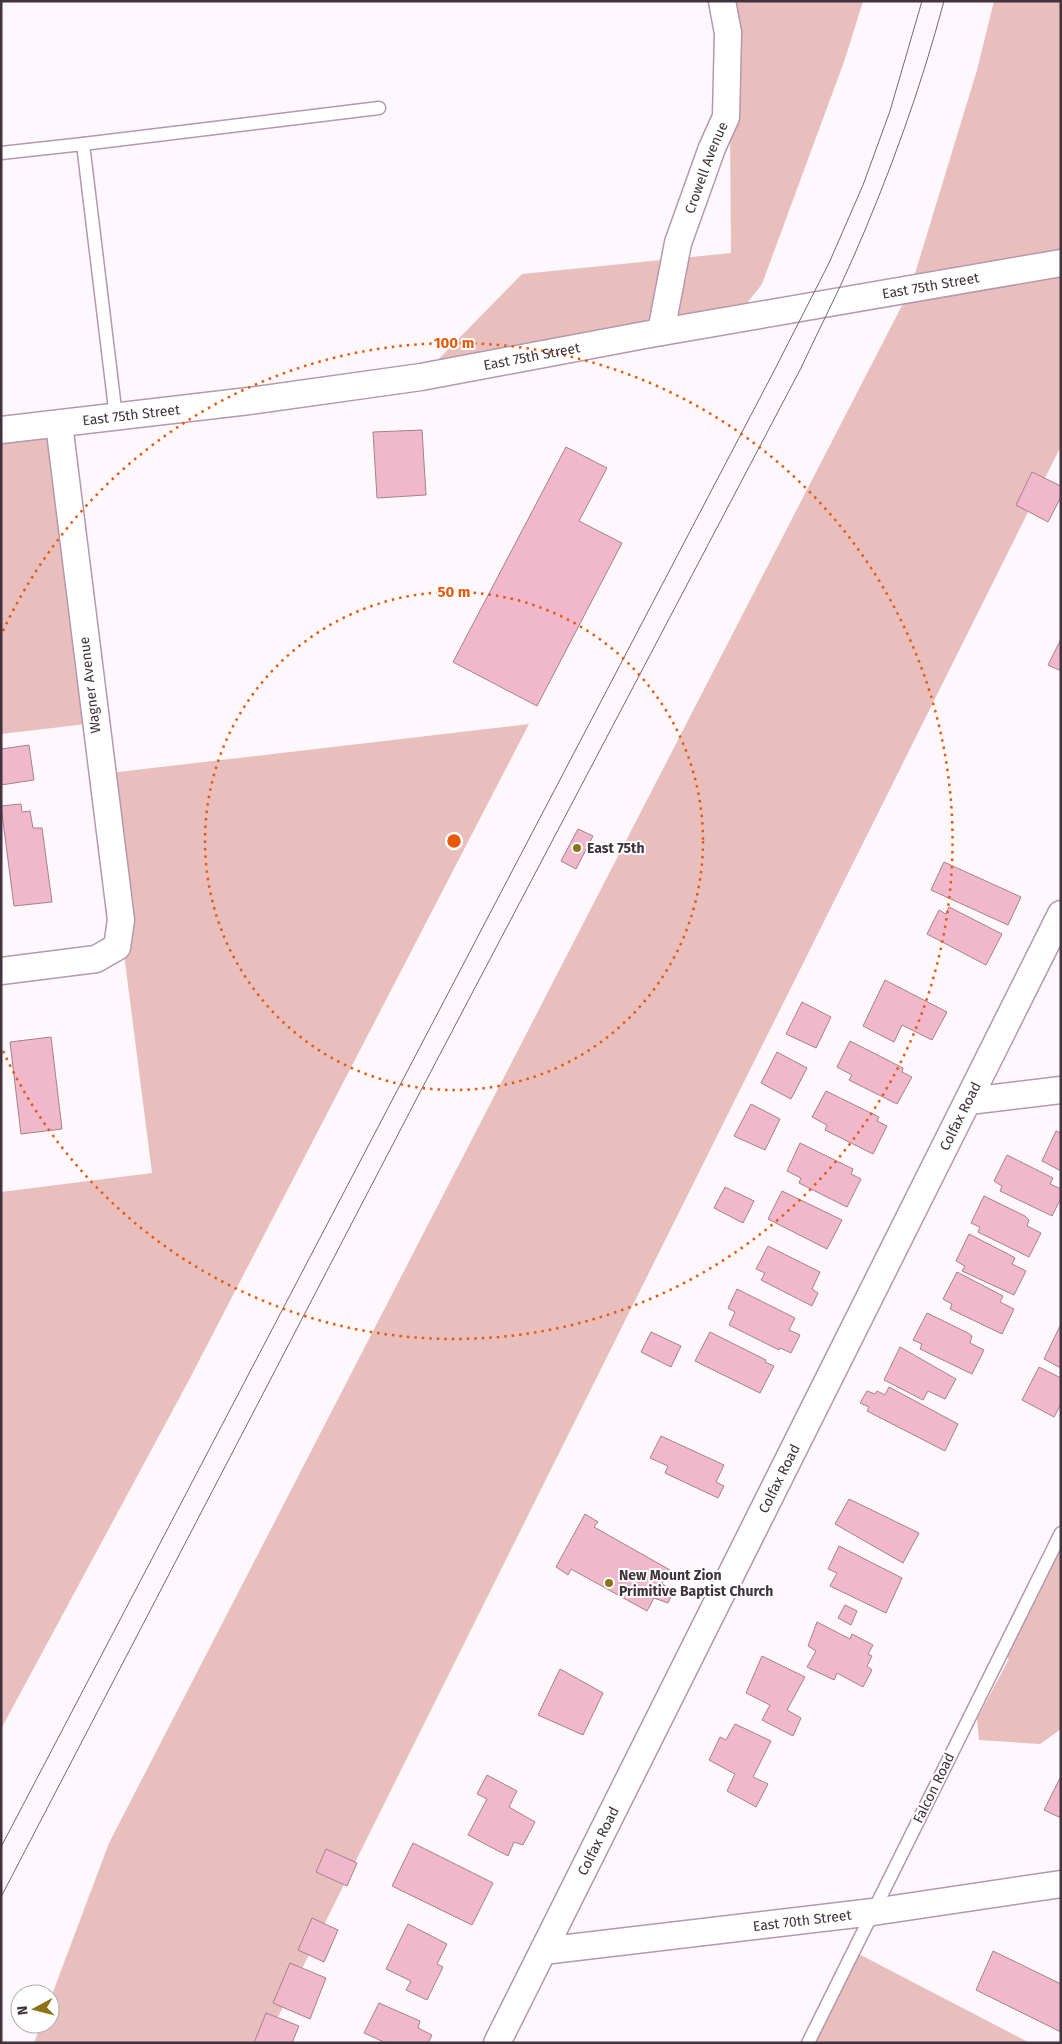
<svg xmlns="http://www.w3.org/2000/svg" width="1062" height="2044" font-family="'Fira Sans',sans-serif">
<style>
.green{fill:#e8bfbd}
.building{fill:#f0b8ca;stroke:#a6818c}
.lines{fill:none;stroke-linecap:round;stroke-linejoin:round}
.service-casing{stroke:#b597ae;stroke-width:15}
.minor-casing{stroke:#b597ae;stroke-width:29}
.service{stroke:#fff;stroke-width:12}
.minor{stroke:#fff;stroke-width:26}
.tram{stroke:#746871;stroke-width:1}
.ring{fill:none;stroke:#e8590c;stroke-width:2.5;stroke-dasharray:2.5 5}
.poi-dot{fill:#8a7417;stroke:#fff;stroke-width:2}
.labels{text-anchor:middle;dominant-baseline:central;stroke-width:4;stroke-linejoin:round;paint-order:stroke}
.street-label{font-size:14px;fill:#40333d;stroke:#fff}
.poi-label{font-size:14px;font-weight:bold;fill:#40333d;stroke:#fff;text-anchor:start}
.centre{fill:#e8590c;stroke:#fff;stroke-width:2.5}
.ring-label{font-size:15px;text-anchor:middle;font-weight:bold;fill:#e8590c;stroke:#fff;stroke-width:4;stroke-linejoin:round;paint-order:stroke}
</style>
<rect width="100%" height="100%" fill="#fef7fc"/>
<!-- green -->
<g class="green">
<path d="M729,1H863L845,59L762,284L733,321L421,377L522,274L731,253Z"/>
<path d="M994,1H1061V446L265,2043H34L41,2024H50V2000L109,1843L910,290L977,70Z"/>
<path d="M59,424L95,723L1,734V430Z"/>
<path d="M529,724L189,1380L1,1729V1192L152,1173L101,774Z"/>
<path d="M1061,1533V1729L1040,1744L979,1740L977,1719L1009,1659L1000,1654Z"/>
<path d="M853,1951L1030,2043H808Z"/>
</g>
<!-- building -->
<g class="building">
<path d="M422,430L426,495L377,498L373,432Z"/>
<path d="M566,447L607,468L579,521L622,543L537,706L453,662Z"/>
<path d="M1032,472L1061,486V497L1048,522L1016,505Z"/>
<path d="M1061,639V671L1048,665Z"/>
<path d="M29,745L34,780L1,785V749Z"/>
<path d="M21,804L22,812L30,811L33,828H42L52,902L14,906L1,806Z"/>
<path d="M578,829L593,836L576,869L561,861Z"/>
<path d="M944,862L1021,897L1008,925L931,890Z"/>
<path d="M949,907L1002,934L986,965L927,934L939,910L946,914Z"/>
<path d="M885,980L947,1012L932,1040L902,1025L894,1042L863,1026Z"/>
<path d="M802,1002L831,1017L816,1048L786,1034Z"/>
<path d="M51,1037L62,1129L21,1134L10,1042Z"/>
<path d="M850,1041L903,1068L902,1072L912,1077L897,1104L849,1080L852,1075L837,1067Z"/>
<path d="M777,1052L807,1068L791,1099L761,1083Z"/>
<path d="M826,1091L879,1117L877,1121L887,1126L873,1154L825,1130L827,1125L812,1117Z"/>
<path d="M751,1104L780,1119L765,1150L734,1136Z"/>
<path d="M1056,1131L1061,1133V1171L1042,1161Z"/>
<path d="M800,1143L853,1169L851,1174L861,1179L847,1207L799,1183L801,1178L787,1171Z"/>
<path d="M1007,1155L1053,1178L1050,1184L1061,1189V1198L1052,1216L1000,1191L1002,1186L994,1181Z"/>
<path d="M725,1187L754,1201L743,1223L714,1208Z"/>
<path d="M782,1191L842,1220L827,1249L768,1219Z"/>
<path d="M984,1196L1025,1216L1029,1220L1027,1226L1041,1233L1029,1257L978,1232L980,1227L971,1223Z"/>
<path d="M969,1234L1010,1255L1015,1258L1012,1264L1026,1271L1014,1295L962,1271L965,1266L956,1261Z"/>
<path d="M768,1246L820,1272L812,1289L818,1293L812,1306L761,1280L765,1273L756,1269Z"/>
<path d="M957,1272L1003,1296L1000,1302L1014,1309L1002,1334L950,1309L952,1304L943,1299Z"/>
<path d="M737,1289L795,1318L789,1330L800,1335L791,1353L780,1348L779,1350L729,1325L735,1312L728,1308Z"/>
<path d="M927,1313L968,1333L972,1336L970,1343L984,1350L972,1374L920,1349L922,1344L913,1340Z"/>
<path d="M1060,1326H1061V1368L1044,1359Z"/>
<path d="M651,1332L681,1346L671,1367L641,1352Z"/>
<path d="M710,1332L766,1360L765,1362L774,1366L760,1393L695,1361Z"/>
<path d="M900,1347L956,1379L945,1399L928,1391L923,1400L884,1380Z"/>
<path d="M1039,1367L1061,1378V1404L1054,1417L1022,1400Z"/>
<path d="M889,1387L958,1424L945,1451L867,1411L869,1407L860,1403L867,1391L875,1394L877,1391L885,1395Z"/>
<path d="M661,1436L724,1465L716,1482L724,1486L718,1498L665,1473L668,1466L650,1458Z"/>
<path d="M849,1499L919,1533L903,1563L835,1524Z"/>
<path d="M585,1514L598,1522L594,1527L670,1570L662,1583L673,1593L668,1603L654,1598L647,1611L571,1569L568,1575L556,1567Z"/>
<path d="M839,1546L902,1578L886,1613L830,1586L837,1573L828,1569Z"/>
<path d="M845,1605L857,1611L851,1625L838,1618Z"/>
<path d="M817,1622L850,1639L852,1634L873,1645L868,1654L872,1656L867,1666L872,1670L863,1687L837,1673L834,1680L807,1667L816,1651L808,1646Z"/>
<path d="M762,1656L805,1677L787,1710L801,1718L793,1736L762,1720L770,1705L746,1693Z"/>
<path d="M560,1669L603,1693L583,1735L538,1715Z"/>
<path d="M735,1724L771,1741L753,1777L768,1784L756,1807L727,1791L735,1774L709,1760L720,1737L726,1740Z"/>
<path d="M487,1775L517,1791L509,1807L535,1822L523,1845L514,1842L508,1856L468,1835L487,1799L477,1794Z"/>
<path d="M1061,1776V1818L1044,1810Z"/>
<path d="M413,1843L493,1883L472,1925L392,1886Z"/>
<path d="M326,1849L357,1863L347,1886L316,1872Z"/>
<path d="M312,1918L338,1930L324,1962L298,1950Z"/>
<path d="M408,1924L447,1944L437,1964L443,1967L427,2000L406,1990L411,1981L386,1969Z"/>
<path d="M993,1951L1061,1984V2032L976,1990Z"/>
<path d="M290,1963L326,1978L310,2019L273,2003Z"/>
<path d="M379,2003L420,2021L418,2028L432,2035L428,2043H386L364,2033Z"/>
<path d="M266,2013L299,2026L292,2043H254Z"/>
</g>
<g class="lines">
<!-- service casing -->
<g class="service-casing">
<g id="service">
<path d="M83,144L379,108"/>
<path d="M1,153L83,144L116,417"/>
<path d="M808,2043L1061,1533"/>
</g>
</g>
<!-- minor casing -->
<g class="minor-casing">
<g id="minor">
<path id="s1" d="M661,332L678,243L712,148L726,117L728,33L722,1"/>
<path id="s2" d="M1,430L249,401L421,377L650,334L1061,263"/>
<path d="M1,971L96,959L117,947L121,920L59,424"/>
<path d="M969,1101L1061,1090"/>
<path id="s3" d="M543,1951L873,1912L1061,1884"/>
<path id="s4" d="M497,2043L1061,914"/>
</g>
</g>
<!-- service -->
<use href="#service" class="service"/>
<!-- minor -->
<use href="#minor" class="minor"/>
<!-- tram -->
<g class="tram">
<path d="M1,1847L774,371L829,263L863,185L890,111L922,1"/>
<path d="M1,1897L418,1096L801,368C818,331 837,295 853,258C889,176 921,88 944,1"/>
</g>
</g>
<!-- distance rings -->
<g class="ring">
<circle cx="454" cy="841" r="249"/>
<path d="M3 631A498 498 0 1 1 3 1051"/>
</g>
<!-- markers -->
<g class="poi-dot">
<circle cx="577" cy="848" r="5"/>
<circle cx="609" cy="1583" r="5"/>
</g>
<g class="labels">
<!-- street labels -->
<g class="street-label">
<text stroke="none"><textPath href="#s1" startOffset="171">Crowell Avenue</textPath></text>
<text stroke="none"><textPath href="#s2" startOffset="941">East 75th Street</textPath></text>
<text stroke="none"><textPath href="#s2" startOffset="536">East 75th Street</textPath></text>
<text stroke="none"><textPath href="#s2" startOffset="131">East 75th Street</textPath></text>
<text transform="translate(90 685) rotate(-97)">Wagner Avenue</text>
<text stroke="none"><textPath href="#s4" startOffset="1036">Colfax Road</textPath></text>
<text stroke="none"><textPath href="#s4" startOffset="631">Colfax Road</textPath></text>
<text transform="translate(934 1788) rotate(-64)">Falcon Road</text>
<text stroke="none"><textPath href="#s4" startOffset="226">Colfax Road</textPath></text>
<text stroke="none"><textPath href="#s3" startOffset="261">East 70th Street</textPath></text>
</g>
<!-- poi labels -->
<g class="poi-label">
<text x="587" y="848">East 75th</text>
<text x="619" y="1575">New Mount Zion<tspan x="619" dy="16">Primitive Baptist Church</tspan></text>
</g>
</g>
<circle cx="454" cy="841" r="8" class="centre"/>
<g class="ring-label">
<text x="454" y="348">100 m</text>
<text x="454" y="597">50 m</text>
</g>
<!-- border -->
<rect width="1062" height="2044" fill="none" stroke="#40333d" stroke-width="5"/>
<!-- north arrow -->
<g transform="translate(35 2009) rotate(263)"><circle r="24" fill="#ffffff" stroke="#b3adb1"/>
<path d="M0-4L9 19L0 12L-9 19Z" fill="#8a7417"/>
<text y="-8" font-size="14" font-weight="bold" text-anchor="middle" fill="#40333d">N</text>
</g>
</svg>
